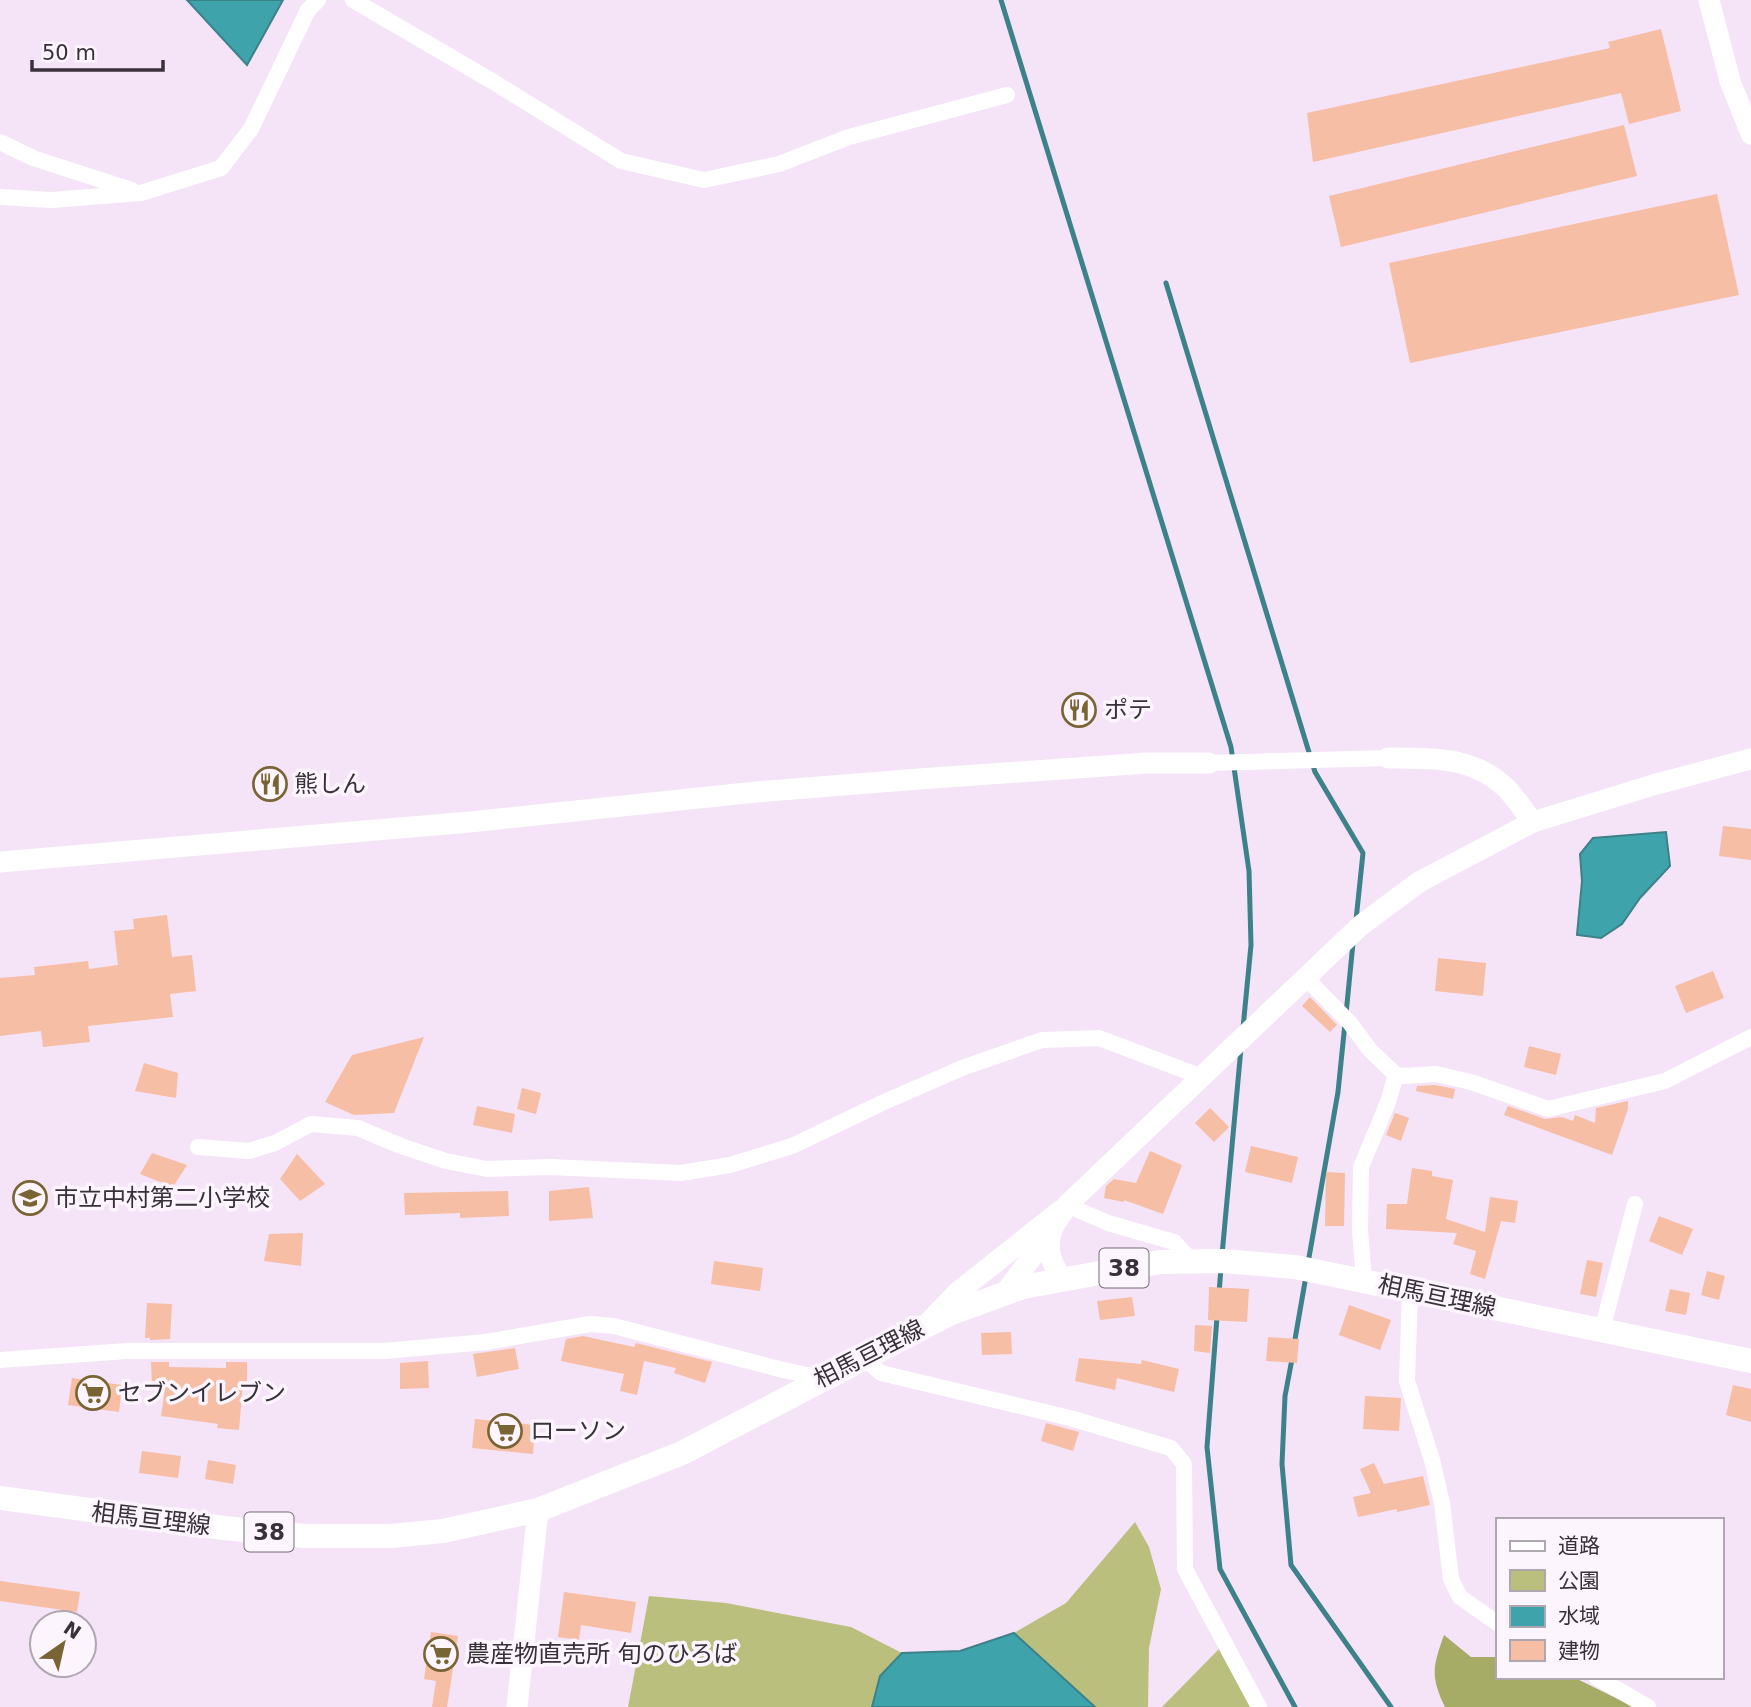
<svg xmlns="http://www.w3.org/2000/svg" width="1751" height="1707" font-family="'DejaVu Sans','Noto Sans JP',sans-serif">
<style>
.green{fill:#babf7e}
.forest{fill:#a6ab66}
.water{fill:#3fa3ab;stroke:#3d8189;stroke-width:2}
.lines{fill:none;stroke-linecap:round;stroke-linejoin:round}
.stream{stroke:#3d8189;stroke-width:5}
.building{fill:#f6bea5}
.street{stroke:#fff;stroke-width:16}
.secondary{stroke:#fff;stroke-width:21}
.primary{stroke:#fff;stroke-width:24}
.labels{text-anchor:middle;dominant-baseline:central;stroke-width:7;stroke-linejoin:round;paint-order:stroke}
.shield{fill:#fcf5fd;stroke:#736c74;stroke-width:2}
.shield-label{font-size:23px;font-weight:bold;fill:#383139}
.poi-label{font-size:24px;fill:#383139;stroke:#fcf5fd;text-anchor:start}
.street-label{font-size:24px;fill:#383139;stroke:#fcf5fd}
</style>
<rect width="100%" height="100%" fill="#f5e3f8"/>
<!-- green -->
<g class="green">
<path d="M1135,1522L1149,1547L1161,1589L1149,1648L1148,1707H1095L1014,1633L1066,1603Z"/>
<path d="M649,1596L726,1603L851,1627L902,1653L880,1676L872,1707H628Z"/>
<path d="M1219,1649L1251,1707H1162Z"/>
</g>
<!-- forest -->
<path class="forest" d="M1444,1635L1471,1657H1497V1677H1573L1634,1707H1445C1430,1676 1433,1666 1444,1635Z"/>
<!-- water -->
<g class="water">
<path d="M187,0H283L247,65Z"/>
<path d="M1666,832L1670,866L1640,898L1622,924L1601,938L1577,935L1582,881L1580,854L1593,838Z"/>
<path d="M1014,1633L1095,1707H872L880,1676L902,1653L960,1651Z"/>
</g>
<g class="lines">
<!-- stream -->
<g class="stream">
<path d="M1001,0L1231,747L1249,871L1251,945L1243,1028"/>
<path d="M1166,283L1315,772L1363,853L1356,920"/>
<path d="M1346,1014L1353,943"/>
<path d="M1222,1255L1241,1048"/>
<path d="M1308,1263L1338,1092L1345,1023"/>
<path d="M1219,1293L1221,1268"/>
<path d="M1217,1317L1207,1447L1220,1569L1295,1707"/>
<path d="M1294,1345L1306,1276"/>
<path d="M1292,1359L1285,1396L1282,1464L1291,1565L1391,1707"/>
</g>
</g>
<!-- building -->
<g class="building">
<path d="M1661,29L1681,111L1629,124L1621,93L1313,162L1307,113L1610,48L1608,42Z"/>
<path d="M1624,125L1637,176L1341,247L1329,196Z"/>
<path d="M1717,194L1739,295L1410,363L1389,263Z"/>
<path d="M1723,826L1751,829V860L1719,856Z"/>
<path d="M167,915L172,957L192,955L196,991L170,994L173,1017L88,1026L90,1042L43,1047L41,1031L0,1036V978L35,975L34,967L88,961L89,969L118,965L114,931L134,929L133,919Z"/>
<path d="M1438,958L1486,963L1483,996L1435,991Z"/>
<path d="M1713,971L1724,998L1686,1013L1675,986Z"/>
<path d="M1310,997L1337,1025L1330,1032L1302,1006Z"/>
<path d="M424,1037L394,1113L354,1115L325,1102L352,1055Z"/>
<path d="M1529,1046L1561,1054L1556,1075L1524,1067Z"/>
<path d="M144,1063L178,1073L176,1098L135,1091Z"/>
<path d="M1435,1085L1455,1089L1453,1099L1416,1091L1417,1086Z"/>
<path d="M522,1088L541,1093L536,1114L517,1109Z"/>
<path d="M1628,1101V1109L1612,1155L1504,1115L1508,1106L1545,1119L1562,1117L1573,1121L1575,1115L1595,1123L1596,1108Z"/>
<path d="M477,1106L515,1114L512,1133L473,1125Z"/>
<path d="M1210,1108L1229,1127L1214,1142L1195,1123Z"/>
<path d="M1395,1113L1409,1118L1401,1141L1386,1135Z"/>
<path d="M1251,1146L1298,1157L1292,1183L1245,1172Z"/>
<path d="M1150,1151L1182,1165L1163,1214L1124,1200V1202L1104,1198L1106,1186L1114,1179L1136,1183Z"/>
<path d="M152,1153L187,1165L173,1187L140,1174Z"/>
<path d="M297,1154L325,1184L300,1201L280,1179Z"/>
<path d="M1412,1168L1432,1171V1176L1453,1180L1446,1219L1485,1232L1490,1197L1518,1201L1515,1223L1501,1221L1485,1279L1470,1274L1476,1251L1453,1244L1457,1233L1386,1229L1387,1204H1407Z"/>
<path d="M1326,1172L1345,1173L1344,1226H1325Z"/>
<path d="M589,1187L593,1218L549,1221V1191Z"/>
<path d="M508,1191L509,1216L460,1218V1213L405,1215L404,1193Z"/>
<path d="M1659,1216L1693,1229L1682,1255L1649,1241Z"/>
<path d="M303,1233L301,1266L264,1261L269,1234Z"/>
<path d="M1587,1260L1603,1263L1596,1297L1580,1294Z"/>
<path d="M714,1261L763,1268L760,1291L711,1284Z"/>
<path d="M1707,1271L1725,1276L1719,1300L1701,1295Z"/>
<path d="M1209,1287L1249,1289L1247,1322L1208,1320Z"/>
<path d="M1670,1289L1690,1293L1686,1315L1665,1311Z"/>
<path d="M1132,1297L1135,1316L1100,1320L1097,1301Z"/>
<path d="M147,1303L172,1304L170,1339L150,1340V1338H145Z"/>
<path d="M1349,1305L1391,1320L1380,1350L1339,1335Z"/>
<path d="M1195,1325L1212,1326L1210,1353L1194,1351Z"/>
<path d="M1011,1332L1012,1354L982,1355L981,1333Z"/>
<path d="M583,1336L634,1347L636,1343L712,1362L705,1383L674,1373L676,1368L644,1361L637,1395L620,1391L624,1374L561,1361L566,1339Z"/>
<path d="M1268,1337L1299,1339L1297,1363L1266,1361Z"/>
<path d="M515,1348L519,1369L477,1377L473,1354Z"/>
<path d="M1079,1358L1141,1364L1142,1360L1179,1369L1174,1392L1117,1378L1115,1390L1075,1381Z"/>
<path d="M428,1361L429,1388L400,1389V1363Z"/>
<path d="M151,1362H169V1367L226,1368V1362H247V1382H243L239,1430L217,1428L218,1424L161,1416L165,1388H152Z"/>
<path d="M72,1378L122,1385L119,1412L68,1405Z"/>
<path d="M1733,1385L1751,1389V1422L1726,1415Z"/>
<path d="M1365,1396L1401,1398L1399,1431L1363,1429Z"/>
<path d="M475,1419L535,1425L533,1454L472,1448Z"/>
<path d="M1046,1423L1079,1432L1073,1451L1041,1441Z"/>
<path d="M142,1451L181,1456L178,1478L139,1473Z"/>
<path d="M208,1460L236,1465L233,1484L205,1479Z"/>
<path d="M1374,1463L1384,1484L1423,1476L1430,1505L1397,1512V1509L1358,1517L1353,1497L1371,1493L1360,1469Z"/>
<path d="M0,1581L80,1592L77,1612L0,1601Z"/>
<path d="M564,1592L636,1602L631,1633L581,1625L579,1640L558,1637Z"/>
<path d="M431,1632L458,1636L447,1707H432L436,1681L424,1679Z"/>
</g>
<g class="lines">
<!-- street -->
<g class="street">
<path d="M353,0L492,81L621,161L704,180L779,164L849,137L1007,95"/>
<path d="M0,142L33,158L132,190"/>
<path d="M0,197L51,200L141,193L221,168L251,129L308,10L318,0"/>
<path d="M1209,763L1388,758"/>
<path d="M1305,977L1350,1023L1370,1050L1396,1075L1404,1076L1436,1074L1471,1082L1548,1109L1665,1081L1751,1037"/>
<path d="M198,1147L249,1151L275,1143L311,1124L358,1128L401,1146L446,1161L487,1169L550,1167L681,1173L730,1165L792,1146L882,1103L962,1068L1042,1040L1099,1038L1202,1077"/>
<path d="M1067,1205L1108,1223L1174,1242L1192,1261"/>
<path d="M1364,1281L1360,1230L1361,1167L1388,1102L1396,1075"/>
<path d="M1410,1290L1407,1381L1432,1460L1442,1503L1451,1579L1460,1597L1497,1623"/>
<path d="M1602,1330L1635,1204"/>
<path d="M863,1357L881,1373L1070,1418L1171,1448L1184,1464L1185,1569L1259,1707"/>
<path d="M0,1360L127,1351H384L486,1342L590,1324L614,1326L779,1369L821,1378"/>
<path d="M1596,1677L1648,1707"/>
</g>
<!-- secondary -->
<g class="secondary">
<path d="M1709,0L1730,81L1751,134"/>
<path d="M1388,758C1431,758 1473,756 1506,788C1516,798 1524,811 1533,822L1653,785L1751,759"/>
<path d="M0,862L470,822L756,792L919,779L1147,763H1209"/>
<path d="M1063,1279C1052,1266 1045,1248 1052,1230C1055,1222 1063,1213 1067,1205L1360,926L1419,882L1533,822"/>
<path d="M1005,1293L1052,1230"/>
<path d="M930,1321L958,1292L1060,1211"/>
<path d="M517,1707L538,1510"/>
</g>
<!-- primary -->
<path class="primary" d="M0,1498L224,1528L305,1536H391L443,1531L538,1510L682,1453L949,1314L1023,1287L1160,1262L1223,1261L1295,1267L1751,1361"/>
</g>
<!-- icons -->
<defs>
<g id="restaurant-ring" transform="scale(1.75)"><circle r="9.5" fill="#fcf5fd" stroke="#796433" stroke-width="1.5"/><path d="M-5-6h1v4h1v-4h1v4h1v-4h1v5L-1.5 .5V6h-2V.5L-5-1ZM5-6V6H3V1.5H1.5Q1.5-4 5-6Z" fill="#796433"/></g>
<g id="school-ring" transform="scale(1.75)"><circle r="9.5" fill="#fcf5fd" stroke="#796433" stroke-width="1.5"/><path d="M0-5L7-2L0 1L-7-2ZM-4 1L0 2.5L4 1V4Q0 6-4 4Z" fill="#796433"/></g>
<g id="supermarket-ring" transform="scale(1.75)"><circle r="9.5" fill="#fcf5fd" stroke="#796433" stroke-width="1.5"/><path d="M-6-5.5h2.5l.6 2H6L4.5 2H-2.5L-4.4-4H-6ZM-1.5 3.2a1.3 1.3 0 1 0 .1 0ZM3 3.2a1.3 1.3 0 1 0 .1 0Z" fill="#796433"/></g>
</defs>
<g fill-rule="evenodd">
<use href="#restaurant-ring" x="1079" y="710"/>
<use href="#restaurant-ring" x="270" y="784"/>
<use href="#school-ring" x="30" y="1198"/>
<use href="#supermarket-ring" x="93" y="1393"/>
<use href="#supermarket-ring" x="505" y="1431"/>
<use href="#supermarket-ring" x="441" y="1654"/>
</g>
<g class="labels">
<!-- shield labels -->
<g class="shield">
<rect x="1099.5" y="1248.5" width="49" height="39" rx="5"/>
<rect x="244.5" y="1512.5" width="49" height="39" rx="5"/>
</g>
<g class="shield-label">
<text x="1124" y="1268">38</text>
<text x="269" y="1532">38</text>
</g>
<!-- poi labels -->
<g class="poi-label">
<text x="1104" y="710">ポテ</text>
<text x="294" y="784">熊しん</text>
<text x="54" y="1198">市立中村第二小学校</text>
<text x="118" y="1393">セブンイレブン</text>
<text x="530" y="1431">ローソン</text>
<text x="466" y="1654">農産物直売所 旬のひろば</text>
</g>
<!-- street labels -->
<g class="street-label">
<text transform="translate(1437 1296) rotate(12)">相馬亘理線</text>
<text transform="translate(869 1354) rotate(-27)">相馬亘理線</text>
<text transform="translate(151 1519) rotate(7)">相馬亘理線</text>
</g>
</g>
<!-- legend -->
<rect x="1496" y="1518" width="228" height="161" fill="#fcf5fd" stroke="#aea7af" stroke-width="2"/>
<rect x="1510" y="1541" width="35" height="10" fill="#ffffff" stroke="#aea7af" stroke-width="2"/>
<text x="1558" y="1553" font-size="21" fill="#383139">道路</text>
<rect x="1510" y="1570" width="35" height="21" fill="#babf7e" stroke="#aea7af" stroke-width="2"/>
<text x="1558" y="1588" font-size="21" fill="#383139">公園</text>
<rect x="1510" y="1606" width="35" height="21" fill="#3fa3ab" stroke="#aea7af" stroke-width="2"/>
<text x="1558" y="1623" font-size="21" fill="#383139">水域</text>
<rect x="1510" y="1640" width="35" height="21" fill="#f6bea5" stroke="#aea7af" stroke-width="2"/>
<text x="1558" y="1658" font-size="21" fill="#383139">建物</text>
<!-- north arrow -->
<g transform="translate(63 1644) rotate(34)"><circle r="33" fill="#fcf5fd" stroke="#aea7af" stroke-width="2"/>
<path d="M0-5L12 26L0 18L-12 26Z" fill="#796433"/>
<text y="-10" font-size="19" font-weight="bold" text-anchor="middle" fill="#383139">N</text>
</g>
<!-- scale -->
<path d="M32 60v10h131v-10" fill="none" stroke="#383139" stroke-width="3.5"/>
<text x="42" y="60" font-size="21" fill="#383139" stroke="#fcf5fd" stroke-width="5" paint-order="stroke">50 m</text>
</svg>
